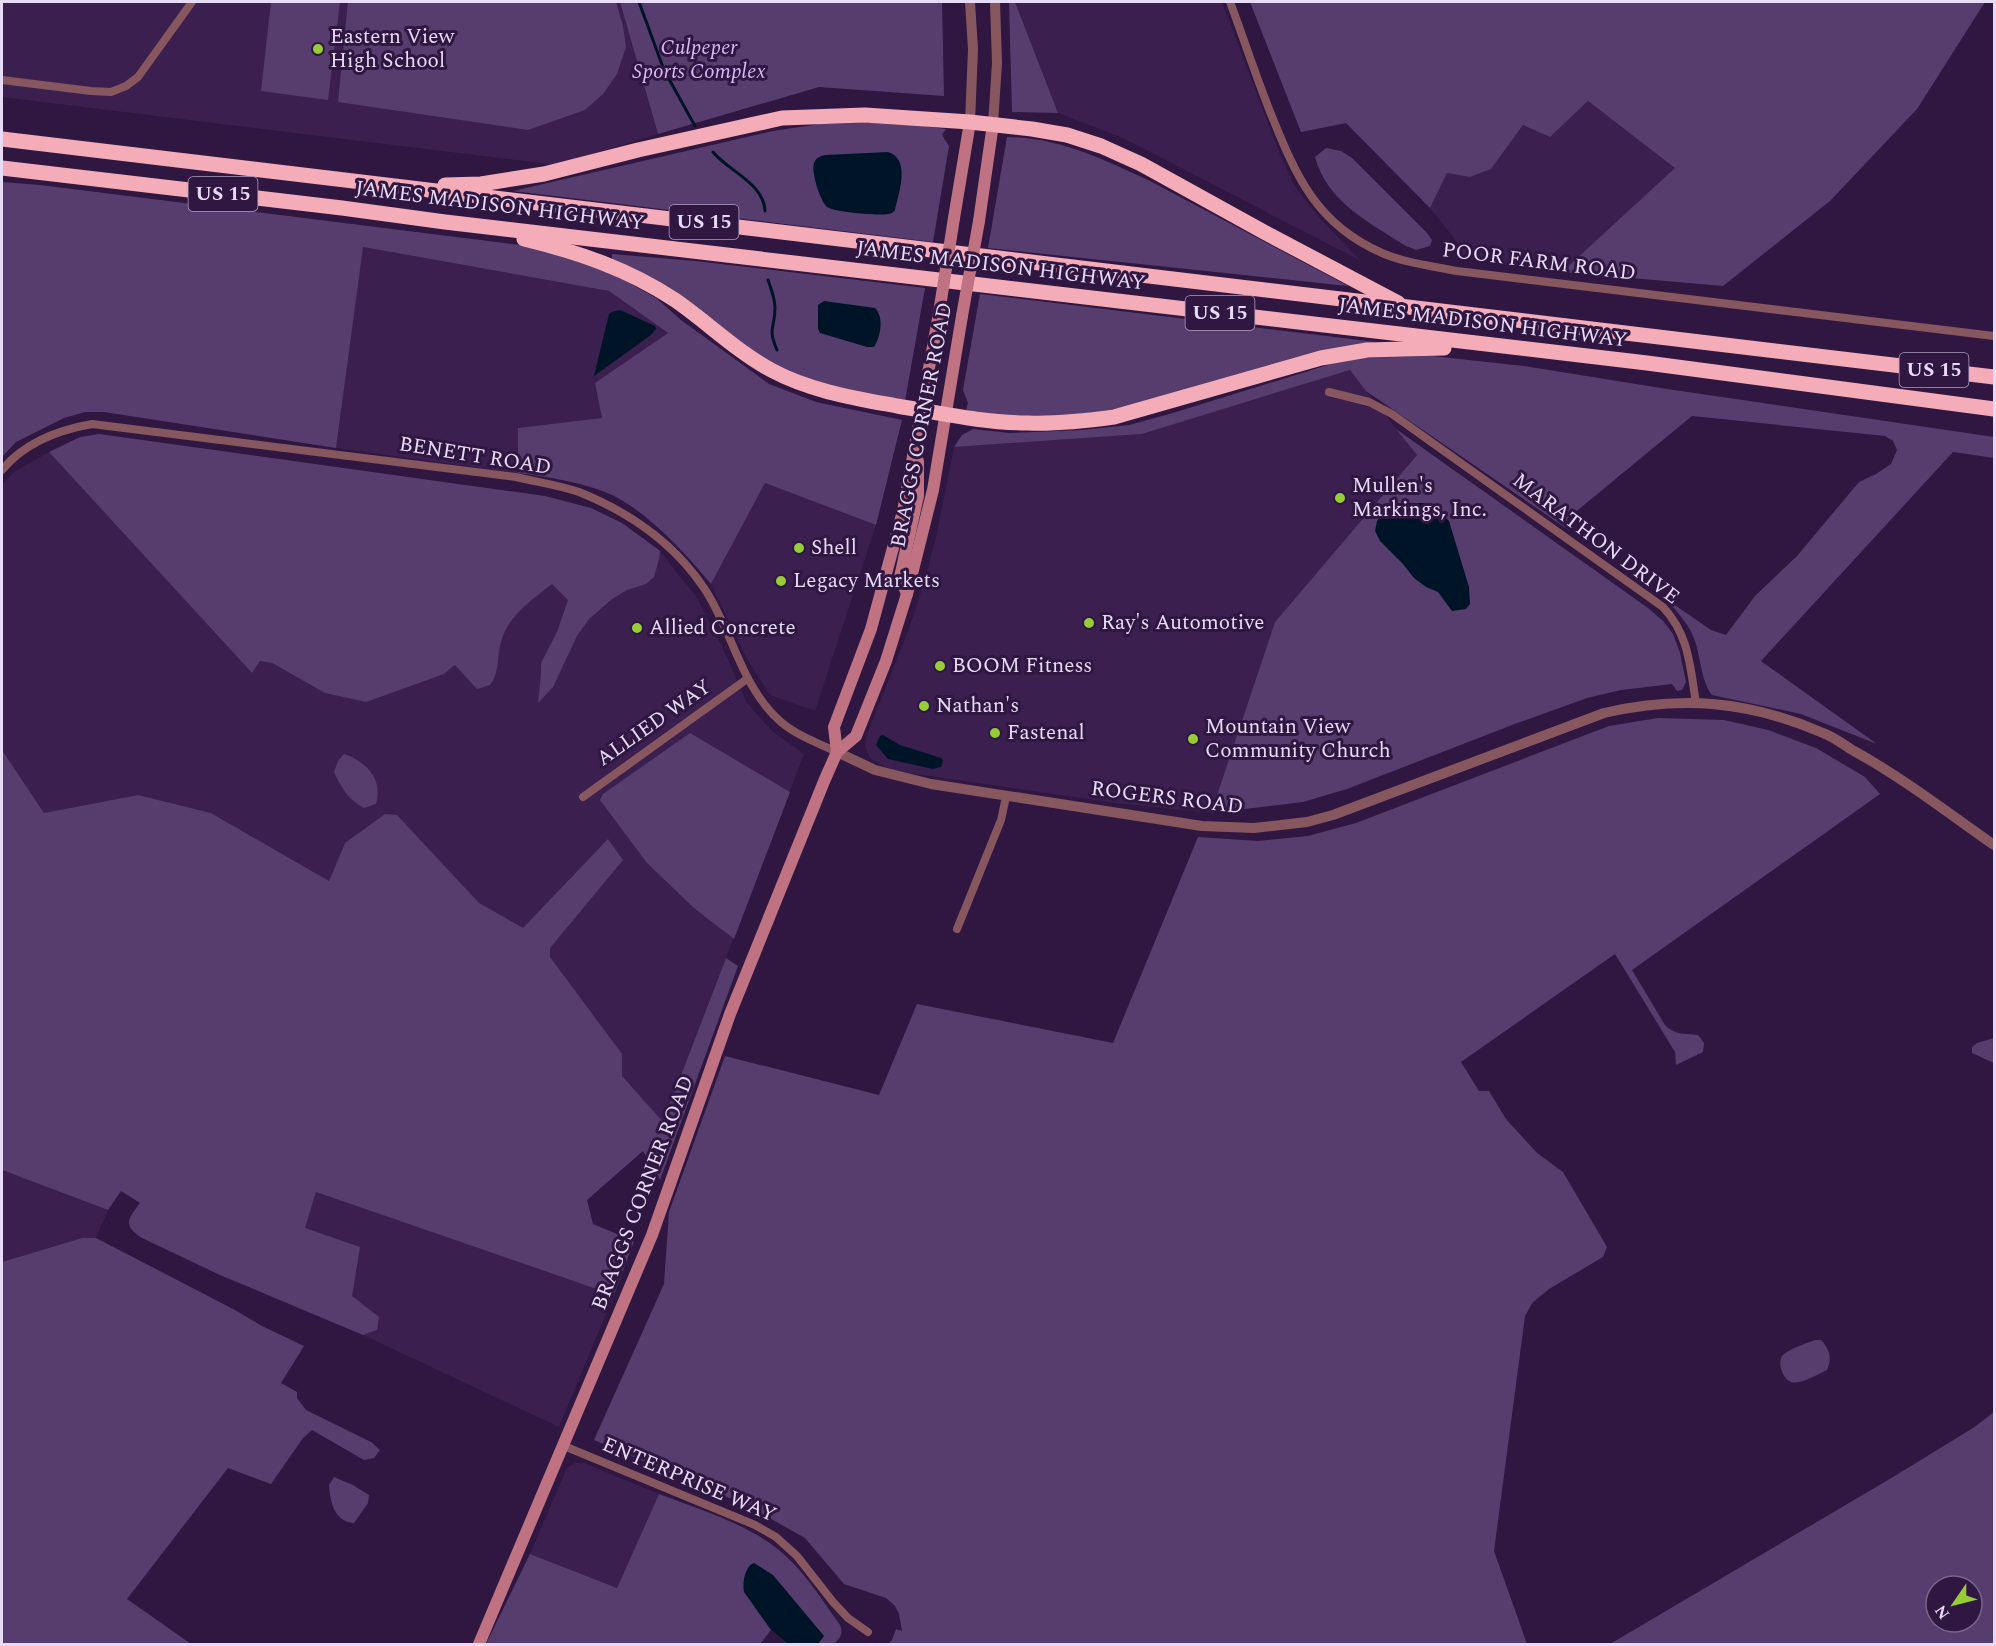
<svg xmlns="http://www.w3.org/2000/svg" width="1996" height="1646" font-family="Spectral,serif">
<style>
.built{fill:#3b1f4f}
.green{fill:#573d6d;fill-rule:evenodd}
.water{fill:#001428}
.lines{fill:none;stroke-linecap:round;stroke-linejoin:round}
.stream{stroke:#001428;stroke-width:3}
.minor{stroke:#875760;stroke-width:8}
.tertiary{stroke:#875760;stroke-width:10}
.secondary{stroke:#bf7281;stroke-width:12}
.motorway{stroke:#f5acb9;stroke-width:15}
.secondary-bridge{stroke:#bf7281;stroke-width:12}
.poi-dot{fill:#97cc38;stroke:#2f1742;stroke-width:2}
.labels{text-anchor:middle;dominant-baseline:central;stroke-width:6;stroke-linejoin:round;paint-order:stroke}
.shield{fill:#2f1742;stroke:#b0a0c1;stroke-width:1.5}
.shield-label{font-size:20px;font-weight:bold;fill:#e8dbf7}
.poi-label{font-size:21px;fill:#e8dbf7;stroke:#2f1742;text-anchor:start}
.park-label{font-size:21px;font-style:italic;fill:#d8b9f7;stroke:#2f1742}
.street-label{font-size:21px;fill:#e8dbf7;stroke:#2f1742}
</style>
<rect width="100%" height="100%" fill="#2f1742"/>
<!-- built -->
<g class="built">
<path d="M2,2H620L658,134L556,165L2,97Z"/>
<path d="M1015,2H1222L1279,152L1293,183L1315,213L1361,261L1123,138L1058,113Z"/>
<path d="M1588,101L1676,168L1562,272L1463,259L1454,238L1430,208L1447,173L1470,177L1491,169L1523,125L1550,137Z"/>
<path d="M362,247L609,291L668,333L595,383L602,418L518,429V473L336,448Z"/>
<path d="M1350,370L1417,455L1275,622L1211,813L1116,803L908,773L885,767L870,758L865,747L866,737L910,626L926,576L936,537L954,447L1142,434Z"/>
<path d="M49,452L252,673L260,661L272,663L325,693L444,674L622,523L660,551L697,598L725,653L747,703L772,731L804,754L663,1122L345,843L329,881L211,813L138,795L44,813L2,750V485L14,472Z"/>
<path d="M765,483L876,525L815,711L770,695L746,657L711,584Z"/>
<path d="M2,1170L108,1210L96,1238H82L2,1262Z"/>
<path d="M316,1192L614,1295L559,1427L363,1335L377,1330L304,1228Z"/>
<path d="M575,1463H584L659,1494L617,1588L530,1554L567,1468Z"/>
</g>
<!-- green -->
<g class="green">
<path d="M271,2H340L328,100L261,91Z"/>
<path d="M348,2H616L623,26L626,47L617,74L603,94L585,110L528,130L338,102Z"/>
<path d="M620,2H942L944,96L819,87L658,134Z"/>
<path d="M1009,2H1015L1058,113L1012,112Z"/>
<path d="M1250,2H1985L1917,109L1830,201L1723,286L1562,272L1675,168L1588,101L1550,137L1523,125L1491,169L1470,177L1447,173L1430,208L1346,123L1301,132Z"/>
<path d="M858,123H898L946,129L942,135L949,146L933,242L513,191L773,131L820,124Z"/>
<path d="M1007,137C1061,138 1102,159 1150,181L1348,286L988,248Z"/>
<path d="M1326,148L1341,151L1352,158L1427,233L1432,240L1430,246L1416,250L1406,246C1370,223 1327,202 1315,157Z"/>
<path d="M2,182L40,185L529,246L610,272L656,298L681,320L769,384L816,402L902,420L876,525L765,483L711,584C684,552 650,514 612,495C584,482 547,477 518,473V428L602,418L595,383L668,333L609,291L363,247L336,448L104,412H85L64,418L16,442L2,457Z"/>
<path d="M612,254L695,261L925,288L905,401C850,391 797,382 750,349C705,318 665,278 612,260Z"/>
<path d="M980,294L1376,342C1349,348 1322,353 1296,360C1202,384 1114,422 1016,416C999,415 982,415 966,410L968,403L963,390Z"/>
<path d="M1432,356L1524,366L1667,389L1994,437V458L1953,452L1761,661L1877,744L1801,714L1712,695C1701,681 1701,658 1695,641C1690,625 1677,612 1666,599L1711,630L1726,635L1755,596L1797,556L1859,482L1876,474L1891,464L1897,450L1893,441L1885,436L1692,416L1567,519L1570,531L1366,391L1350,370L1142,434L954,447L962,435L973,429L1009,433L1082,430L1129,425L1173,413L1334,363L1362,358Z"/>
<path d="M1396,429L1648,608L1663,621L1673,634L1680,653L1686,682L1682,690L1677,691L1672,684L1621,690L1587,698L1512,725L1347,789L1303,802L1211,813L1275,622L1417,455Z"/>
<path d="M99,434L545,496L591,508L622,523L660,551L659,559L654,577L646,584L627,590L612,599L589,619L577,636L553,687L538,703L541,674V663L557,632L568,600L552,584C533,599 509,615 502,639C496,656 501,670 490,685L477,689L455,665L444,674L366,702L325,693L272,663L260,661L252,673L49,452L80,437Z"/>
<path d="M1658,718L1724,720L1768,730L1816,748L1865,777L1880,794L1632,970L1665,1025C1676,1036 1685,1033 1698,1035L1704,1043L1703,1052L1676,1065L1675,1052L1615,954L1461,1062L1479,1091H1489L1506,1119L1537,1153L1563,1172L1607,1247L1603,1257L1549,1289L1533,1302L1525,1316L1494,1551L1527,1644H888L892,1640L896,1629L902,1631L899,1614L895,1606L886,1598L844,1584L805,1538L748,1506L594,1440L664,1284L669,1212L725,1056L879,1095L917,1004L1113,1043L1198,837L1258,841L1308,836L1356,823L1609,726Z"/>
<path d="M690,733L790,792L734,939L694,908L647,863L600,800L603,794Z"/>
<path d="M2,750L44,813L138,795L211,813L329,881L345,843L385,814L397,815L479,903L523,928L608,839L623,860L550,948V957L622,1054V1076L663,1122L726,958L738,966L660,1180L643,1151L587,1200L593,1224L634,1241L614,1295L316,1192L305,1228L360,1247L352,1296L379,1317L377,1330L363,1335L220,1275L142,1238C122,1225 128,1219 140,1203L121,1191L108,1210L2,1170Z"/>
<path d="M344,754C367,762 383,779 376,804L364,808C348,800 341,787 334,772L338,761Z"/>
<path d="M1994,1038V1063L1972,1053V1047L1977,1043Z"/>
<path d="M82,1238H96L235,1310L262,1326L304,1346L281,1383L297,1392V1398L306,1410L371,1442L380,1450L374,1458L364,1460L312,1430L303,1438L271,1484L228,1468L127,1599L191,1644H2V1262Z"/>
<path d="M1815,1340H1821C1830,1349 1832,1359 1827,1370C1818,1374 1801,1385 1791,1382C1782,1379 1776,1360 1784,1354C1792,1348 1805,1344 1815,1340Z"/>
<path d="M1994,1412V1644H1610L1893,1477L1973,1428ZM1936,1586H1972V1622H1936Z"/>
<path d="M334,1477L353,1485L369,1495L368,1503L354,1523C334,1522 330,1501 329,1485Z"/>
<path d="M659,1494C705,1512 758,1526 793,1563C811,1582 825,1604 840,1625C844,1634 839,1639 834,1644H788L771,1630L760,1644H486L530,1554L617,1588Z"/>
</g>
<!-- water -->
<g class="water">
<path d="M888,152C911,159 899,192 895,210C892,213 893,213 888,214C878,216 834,212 827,207C820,201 811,172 814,163C816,158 820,156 825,155Z"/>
<path d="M824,301L875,308C884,317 881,336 874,347H867L820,333L818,329V305Z"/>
<path d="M620,310L655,326L656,329L651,335L594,376L609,314L612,312Z"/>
<path d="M1404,503H1423L1436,508L1449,521L1469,587L1470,604L1466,609L1452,611L1438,592L1426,587L1414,578L1403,564L1380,541L1375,531L1377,521L1383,513L1392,507Z"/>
<path d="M883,735L900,745L941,758L943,760L941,767L933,769L888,759L876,745L880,736Z"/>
<path d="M754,1563L773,1575L824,1636L818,1644H788L771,1630L744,1592C742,1583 745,1566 754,1563Z"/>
</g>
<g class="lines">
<!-- stream -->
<g class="stream">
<path d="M639,2L664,70L695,126"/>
<path d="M713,152C728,171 764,183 765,211"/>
<path d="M768,280C771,289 775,298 775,308C775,330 767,326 777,350"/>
</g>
<!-- minor -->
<g class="minor">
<path d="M1230,2C1244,39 1256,77 1271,114C1296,176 1316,224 1382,253C1405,263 1432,266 1457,271L1994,336"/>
<path d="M2,80L91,91L111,92L126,86L138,77L192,2"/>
<path d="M1329,392L1369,402L1392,414L1663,607C1689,635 1690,666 1696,703"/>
<path d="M2,470C24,443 58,430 92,424L516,477C537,482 559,485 579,492C629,512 673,542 704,588C733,631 740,686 781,722C796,735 818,743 837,752"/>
<path d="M583,797L747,679"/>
<path d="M957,929L1001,820L1006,797"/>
<path d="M564,1446L755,1525L776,1537L797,1556L833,1602L848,1618L868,1632"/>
</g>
<!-- tertiary -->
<g class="tertiary">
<path d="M970,122L973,49L970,2"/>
<path d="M993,124L997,63L995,2"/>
<path d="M837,752L875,770L931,784L1202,826L1254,828L1307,822L1333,815L1604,713C1682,695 1749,701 1823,733C1834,737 1844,745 1854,751C1903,778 1948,813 1994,845"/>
</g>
<!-- secondary -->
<g class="secondary">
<path d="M954,218L970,122"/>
<path d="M979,221L993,124"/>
<path d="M907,594L900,577L918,496V461"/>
<path d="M837,752L834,727L871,629L903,511L939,313"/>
<path d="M479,1644L652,1235L730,1014L825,779L837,752L856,736L886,661L907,594L933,490L962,316"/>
</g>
<!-- motorway -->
<g class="motorway">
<path d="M2,139L1994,377"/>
<path d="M2,168L342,208L445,222L1647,363L1994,409"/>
<path d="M445,185L481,184L544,174L638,150L782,118L865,115L970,122L1032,129L1067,135L1101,146L1141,164L1264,232L1398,303"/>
<path d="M524,239C578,252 628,269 675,300C707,322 736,351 771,370C810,391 854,398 897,406C940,413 984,423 1028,423C1056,424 1085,421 1114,417L1321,358L1367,350L1444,348"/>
</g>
<!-- secondary-bridge -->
<g class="secondary-bridge">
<path d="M939,313L954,218"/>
<path d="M962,316L979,221"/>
</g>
</g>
<!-- markers -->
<g class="poi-dot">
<circle cx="318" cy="49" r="6"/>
<circle cx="1340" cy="498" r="6"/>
<circle cx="799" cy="548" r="6"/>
<circle cx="781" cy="581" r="6"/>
<circle cx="1089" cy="623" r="6"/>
<circle cx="637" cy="628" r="6"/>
<circle cx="940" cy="666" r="6"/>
<circle cx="924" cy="706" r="6"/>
<circle cx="995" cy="733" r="6"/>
<circle cx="1193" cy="739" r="6"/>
</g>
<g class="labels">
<!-- shield labels -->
<g class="shield">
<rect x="188.5" y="177" width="69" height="34" rx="4.5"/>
<rect x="669.5" y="205" width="69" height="34" rx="4.5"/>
<rect x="1185.5" y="296" width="69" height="34" rx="4.5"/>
<rect x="1899.5" y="353" width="69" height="34" rx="4.5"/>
</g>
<g class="shield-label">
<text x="223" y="194">US 15</text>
<text x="704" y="222">US 15</text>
<text x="1220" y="313">US 15</text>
<text x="1934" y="370">US 15</text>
</g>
<!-- poi labels -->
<g class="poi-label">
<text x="330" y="37">Eastern View<tspan x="330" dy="24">High School</tspan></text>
<text x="1352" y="486">Mullen's<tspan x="1352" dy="24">Markings, Inc.</tspan></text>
<text x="811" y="548">Shell</text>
<text x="793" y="581">Legacy Markets</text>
<text x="1101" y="623">Ray's Automotive</text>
<text x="649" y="628">Allied Concrete</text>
<text x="952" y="666">BOOM Fitness</text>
<text x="936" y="706">Nathan's</text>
<text x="1205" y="727">Mountain View<tspan x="1205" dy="24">Community Church</tspan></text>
<text x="1007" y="733">Fastenal</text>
</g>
<!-- park labels -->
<g class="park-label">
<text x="699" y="48">Culpeper<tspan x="699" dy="24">Sports Complex</tspan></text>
</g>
<!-- street labels -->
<g class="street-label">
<text transform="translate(500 206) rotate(7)">JAMES MADISON HIGHWAY</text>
<text transform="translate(1539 262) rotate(7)">POOR FARM ROAD</text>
<text transform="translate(1001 266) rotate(7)">JAMES MADISON HIGHWAY</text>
<text transform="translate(1483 323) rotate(7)">JAMES MADISON HIGHWAY</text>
<text transform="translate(922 425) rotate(-79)">BRAGGS CORNER ROAD</text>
<text transform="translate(475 456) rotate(9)">BENETT ROAD</text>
<text transform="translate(1596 539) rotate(37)">MARATHON DRIVE</text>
<text transform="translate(654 723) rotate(-35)">ALLIED WAY</text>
<text transform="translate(1167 798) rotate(7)">ROGERS ROAD</text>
<text transform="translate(643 1193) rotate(-69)">BRAGGS CORNER ROAD</text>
<text transform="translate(689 1480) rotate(23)">ENTERPRISE WAY</text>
</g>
</g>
<!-- border -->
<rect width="1996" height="1646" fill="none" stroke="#e8dbf7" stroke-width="6"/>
<!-- north arrow -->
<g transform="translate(1954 1604) rotate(235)"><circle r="28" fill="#2f1742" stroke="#79658a" stroke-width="1.5"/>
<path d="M0-4.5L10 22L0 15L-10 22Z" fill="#97cc38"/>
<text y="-9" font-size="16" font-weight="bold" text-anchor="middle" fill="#e8dbf7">N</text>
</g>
</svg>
